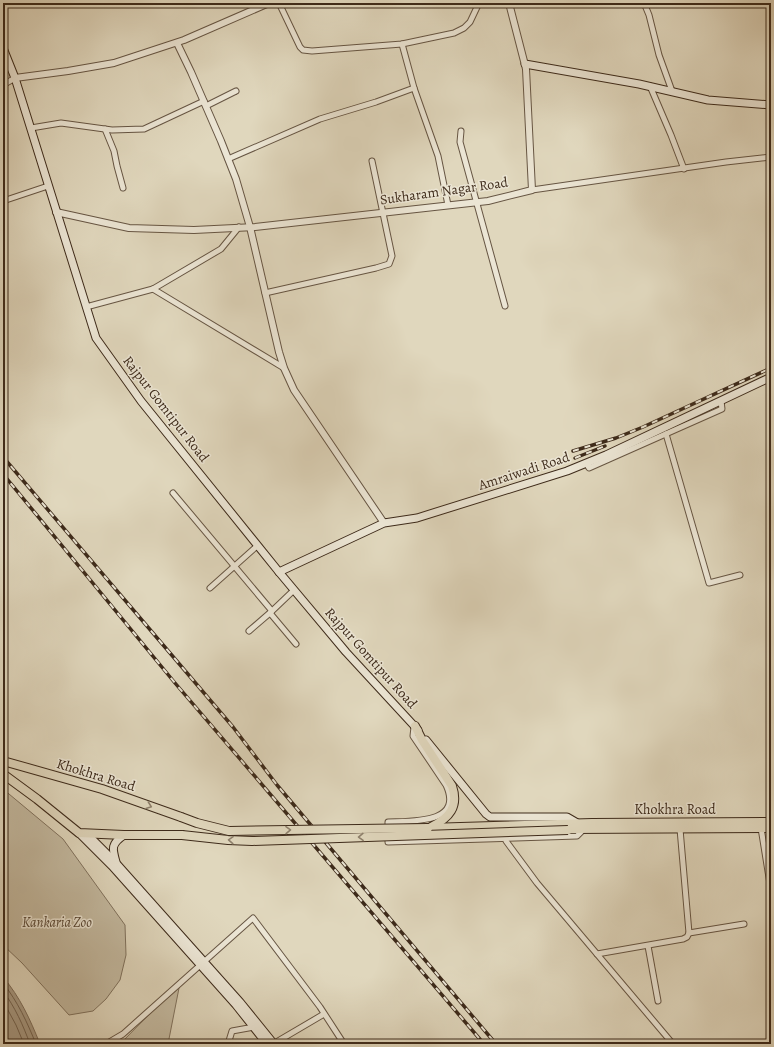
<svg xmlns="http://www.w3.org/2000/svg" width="774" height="1047" font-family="Alegreya,serif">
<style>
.green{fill:#c4baa1;stroke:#80725e}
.water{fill:#a99c86;stroke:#7e6e5b}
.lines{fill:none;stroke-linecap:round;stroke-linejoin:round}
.shore{stroke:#736350;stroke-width:1}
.minor-casing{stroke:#665543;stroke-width:7}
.tertiary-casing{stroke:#665543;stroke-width:8}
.secondary-casing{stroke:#3d2a1a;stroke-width:9}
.primary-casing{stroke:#3d2a1a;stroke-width:10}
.minor{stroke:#ebe5d4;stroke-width:5}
.tertiary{stroke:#ebe5d4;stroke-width:6}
.secondary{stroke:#ebe5d4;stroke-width:7}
.primary{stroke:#e0d7bd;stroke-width:8}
.rail-casing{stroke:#3d2a1a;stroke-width:3.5}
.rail{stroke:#ebe5d4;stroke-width:2;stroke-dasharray:6;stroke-linecap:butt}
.primary-bridge-casing{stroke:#3d2a1a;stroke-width:10;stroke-linecap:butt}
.primary-bridge{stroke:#e0d7bd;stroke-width:8}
.oneway{stroke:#8e806c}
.labels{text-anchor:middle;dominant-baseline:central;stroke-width:3;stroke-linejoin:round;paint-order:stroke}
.street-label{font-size:14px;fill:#3d2a1a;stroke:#ebe5d4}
.park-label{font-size:14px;font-style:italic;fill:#584735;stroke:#ebe5d4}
</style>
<rect width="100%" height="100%" fill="#e0d7bd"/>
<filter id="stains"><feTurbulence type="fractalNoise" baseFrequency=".005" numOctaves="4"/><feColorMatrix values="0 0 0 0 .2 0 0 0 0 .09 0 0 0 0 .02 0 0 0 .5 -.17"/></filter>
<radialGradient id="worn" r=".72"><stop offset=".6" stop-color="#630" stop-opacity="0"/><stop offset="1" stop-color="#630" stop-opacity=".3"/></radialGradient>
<!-- green -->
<g class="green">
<path d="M3,789L63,839L125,925L126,955L120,980L106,999L93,1011L69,1015L22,963L3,945Z"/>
<path d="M180,983L168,1044H120Z"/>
</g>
<!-- water -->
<path class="water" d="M3,977C20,997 30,1019 40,1044H3Z"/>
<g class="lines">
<!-- shore -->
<g class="shore">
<path d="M3,983C18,1002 27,1022 36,1044"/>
<path d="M3,991C15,1007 23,1025 30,1044"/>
<path d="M3,1001L16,1025L24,1044"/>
</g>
<!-- minor casing -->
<g class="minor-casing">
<g id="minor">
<path d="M279,3L300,47L303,50L312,51L402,44L454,33L464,28L470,22L479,3"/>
<path d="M644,3L649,15L659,55L672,91"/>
<path d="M3,85L15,78"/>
<path d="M650,86L671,135L684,169"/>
<path d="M414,88L438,156L448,205"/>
<path d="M206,106L236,91"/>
<path d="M31,128L61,123L112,130L144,129L204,101"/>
<path d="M105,129L114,151L117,166L123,188"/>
<path d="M461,131L460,142L505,306"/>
<path d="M228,159L320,119L376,102L414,88L402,44"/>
<path d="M532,190L726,162L771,157"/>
<path d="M3,201L48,186"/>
<path d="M153,289L284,368"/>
<path d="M265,293L376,268L389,264L392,256L372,161"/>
<path d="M86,307L153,289L221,249L239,227"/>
<path d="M666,434L709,583L740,575"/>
<path d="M586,463L589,468L722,409L721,401"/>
<path d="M173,493L272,611L294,590"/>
<path d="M210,588L257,546"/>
<path d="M270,613L296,644"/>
<path d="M249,631L271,612"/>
<path d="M414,727L413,736L446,785C464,824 412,821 388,822V842L577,836L584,829"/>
<path d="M761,828L771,890"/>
<path d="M506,841L537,883L673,1044"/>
<path d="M689,933L744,924"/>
<path d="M648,946L658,1001"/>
<path d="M597,954L683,939L687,937L689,933L680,829"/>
<path d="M106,1044L123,1034L253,918L320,1007L344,1044"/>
<path d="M228,1044L232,1031L254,1027"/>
<path d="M273,1044L324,1014"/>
</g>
</g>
<!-- tertiary casing -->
<g class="tertiary-casing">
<g id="tertiary">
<path d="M177,43L191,72L221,141L236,179L250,227L279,352L284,368L294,390L384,523"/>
<path d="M15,78L68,71L114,63L184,40L269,3"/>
<path d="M56,212L129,228L194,230L255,227L488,201L532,190L526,69L509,3"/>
</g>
</g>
<!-- secondary casing -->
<g class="secondary-casing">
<g id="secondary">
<path d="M3,48L15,78L96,338L141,401L279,572L346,652L418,730"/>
<path d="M525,64L639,84L708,100L771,105"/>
<path d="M279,572L384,523L417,518L567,471L606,455L771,377"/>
<path d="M426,740L486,814L490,817H567L579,824"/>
<path d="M79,833L112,866L236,1005L267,1044"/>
<path d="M87,834L116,863L240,1002L274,1044"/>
<path d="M116,862C112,848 111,844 124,835"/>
</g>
</g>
<!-- primary casing -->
<g class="primary-casing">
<g id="primary">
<path d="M415,726L422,740L452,786C459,807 449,818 431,827"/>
<path d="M3,761L102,789L181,817"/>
<path d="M3,774L37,799L79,833L124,835H182"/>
<path d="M428,828L592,823L771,822"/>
<path d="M570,829L771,828"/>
</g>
</g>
<!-- minor -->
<use href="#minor" class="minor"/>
<!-- tertiary -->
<use href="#tertiary" class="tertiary"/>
<!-- secondary -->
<use href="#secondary" class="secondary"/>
<!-- primary -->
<use href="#primary" class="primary"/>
<!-- rail casing -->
<g class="rail-casing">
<g id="rail">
<path d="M573,451L616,438L643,427L771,368"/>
<path d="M3,457L233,727L277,785L496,1044"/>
<path d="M575,458L605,446"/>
<path d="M3,474L175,683L484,1044"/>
</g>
</g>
<!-- rail -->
<use href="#rail" class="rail"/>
<!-- primary-bridge casing -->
<g class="primary-bridge-casing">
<g id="primary-bridge">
<path d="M181,817L197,823L229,831L428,828"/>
<path d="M182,835L228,840L252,841L568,830"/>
</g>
</g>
<!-- primary-bridge -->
<use href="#primary-bridge" class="primary-bridge"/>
</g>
<!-- one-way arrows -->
<defs><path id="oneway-chevron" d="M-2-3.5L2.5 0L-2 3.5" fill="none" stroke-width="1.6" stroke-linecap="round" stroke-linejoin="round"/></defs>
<g class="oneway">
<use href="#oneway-chevron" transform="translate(149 806) rotate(20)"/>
<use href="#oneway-chevron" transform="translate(288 830) rotate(-1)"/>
<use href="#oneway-chevron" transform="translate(361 837) rotate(178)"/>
<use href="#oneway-chevron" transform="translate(231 840) rotate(-177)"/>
</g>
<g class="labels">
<!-- street labels -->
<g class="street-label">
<text transform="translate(444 191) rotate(-8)">Sukharam Nagar Road</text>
<text transform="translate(166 409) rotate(52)">Rajpur Gomtipur Road</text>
<text transform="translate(524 471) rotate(-18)">Amraiwadi Road</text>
<text transform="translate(371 658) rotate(48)">Rajpur Gomtipur Road</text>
<text transform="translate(96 775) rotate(17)">Khokhra Road</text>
<text x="675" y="809">Khokhra Road</text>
</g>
<!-- park labels -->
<g class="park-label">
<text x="57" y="922">Kankaria Zoo</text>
</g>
</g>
<!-- margin -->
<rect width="774" height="1047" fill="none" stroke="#e0d7bd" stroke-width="16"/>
<rect x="4" y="4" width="766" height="1039" fill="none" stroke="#3d2a1a" stroke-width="2"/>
<rect x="8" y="8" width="758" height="1031" fill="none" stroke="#3d2a1a"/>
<rect width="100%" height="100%" filter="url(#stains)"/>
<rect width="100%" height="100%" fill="url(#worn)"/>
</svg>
